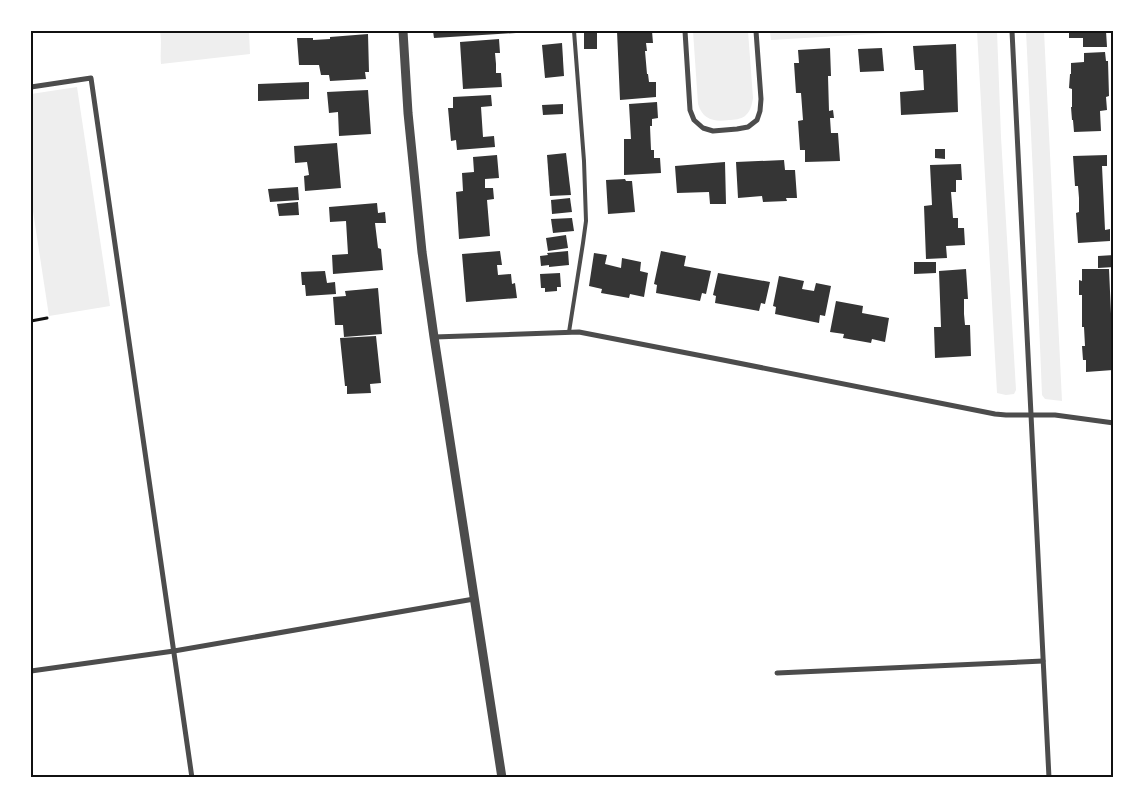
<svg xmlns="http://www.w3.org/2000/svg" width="1145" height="809" font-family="'DM Sans',sans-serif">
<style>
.green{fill:#eee}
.building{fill:#353535}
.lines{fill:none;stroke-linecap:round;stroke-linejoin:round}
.path{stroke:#111;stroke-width:3}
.service{stroke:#4c4c4c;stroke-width:4}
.minor{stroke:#4c4c4c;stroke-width:5}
.tertiary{stroke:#4c4c4c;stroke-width:9}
.neatline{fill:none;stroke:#111;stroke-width:2}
</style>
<rect width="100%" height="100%" fill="#fff"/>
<!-- green -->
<g class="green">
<path d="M160,31H249L250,54L161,64C160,53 162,42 160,31Z"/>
<path d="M693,31H748L753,98C752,105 750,112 745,116C741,119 734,120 729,120C714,122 703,120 698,104Z"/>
<path d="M776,31H921L771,40L770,32Z"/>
<path d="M977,31H997L1001,137L1016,390L1014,394L1006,395L997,393Z"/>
<path d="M1026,31H1044L1062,401L1045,399L1042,395L1033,175Z"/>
<path d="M77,87L110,306L49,316L31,198V94Z"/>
</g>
<!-- building -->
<g class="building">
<path d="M433,31H516V33L434,38Z"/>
<path d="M617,31H652L653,43H646L647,51H645L647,74H648L649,82H656V97L620,100Z"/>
<path d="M1069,31H1106L1107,47H1083V38H1069Z"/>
<rect x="584" y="32" width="13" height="17"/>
<path d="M368,34L369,72H365L366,79L330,81L329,75H321L319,65H299L297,38H313V40L330,39V37Z"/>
<path d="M499,39L500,53H495L496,64V73H501L502,87L463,89L460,42Z"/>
<path d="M562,43L564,76L545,78L542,45Z"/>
<path d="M956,44L958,112L901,115L900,92L924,90L923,70H915L913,46Z"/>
<path d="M830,48L831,76H828L829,111L833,110L834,118H830L831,133H838L840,161L805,162V150H800L798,121L803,120L801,93H796L794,63H799L798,50Z"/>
<path d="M882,48L884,71L860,72L858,49Z"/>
<path d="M1105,52L1106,61H1108L1109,96L1106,97L1107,110L1100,111L1101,131L1074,132L1073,120H1072L1071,107H1072V89L1069,88L1070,74H1071V63L1084,62V53Z"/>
<path d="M309,82V99L258,101V84Z"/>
<path d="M368,90L371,134L339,136L338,112L329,113L327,92Z"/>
<path d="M491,95L492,106L481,107L483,137L494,136L495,147L457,150L456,140L451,141L448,108H453V97Z"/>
<path d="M657,102L658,118L652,119V126H650L651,150H654V158H660L661,173L624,175V139H631L629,104Z"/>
<path d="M563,104V114L543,115L542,105Z"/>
<path d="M337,143L341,188L305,191L304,176L309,175L307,162L295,163L294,146Z"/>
<path d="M935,149H945V159L935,158Z"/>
<path d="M566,153L571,195L550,196L547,155Z"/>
<path d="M497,155L499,178L485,179V188H493L494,199L487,200L490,236L459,239L456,192L463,191L462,173L474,172L473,157Z"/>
<path d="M1107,155V166H1102L1105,230L1110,229V241L1078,243L1076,213L1079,212V198L1078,186H1075L1073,156Z"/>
<path d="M784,160L785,170H795L797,198H786L787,201L763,202L762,196L738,198L736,162Z"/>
<path d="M725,162L726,204H710L709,192L677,193L675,166Z"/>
<path d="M961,164L962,180H956V192H951L952,204L953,218H958V228H964L965,245L946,246L947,258L926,259L924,206L932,205L930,165Z"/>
<path d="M625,179L626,181H632L635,212L608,214L606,180Z"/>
<path d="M298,187L299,200L270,202L268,189Z"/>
<path d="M570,198L572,212L552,214L551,200Z"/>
<path d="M298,202L299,215L279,216L277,204Z"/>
<path d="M377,203L378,213L385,212L386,223H375L378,248L381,249L383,270L333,274L332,255L348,254L346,221L330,222L329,207Z"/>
<path d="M572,218L574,231L553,233L551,219Z"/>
<path d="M566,235L568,248L548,251L546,238Z"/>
<path d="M500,251L502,265H497L498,275L511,274L512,284L515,283L517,298L466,302L462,254Z"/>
<path d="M568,251L569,265L549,267V265L541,266L540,256L548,255L547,253Z"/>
<path d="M661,251L686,256L684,266L711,271L706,294L702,293L700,301L656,293L657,285L654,284Z"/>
<path d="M594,253L607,255L605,264L621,268L622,258L641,262L640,271L648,273L644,297L630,294L629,298L601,293L602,289L589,286Z"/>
<path d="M1114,255V267L1098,268V256Z"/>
<path d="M914,262H936V273L914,274Z"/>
<path d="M966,269L968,299H964V314L965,325H970L971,356L935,358L934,327H941L939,271Z"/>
<path d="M1082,269H1109L1112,336H1114L1113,370L1086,372V360H1083L1082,346H1085L1084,327H1082V295H1079V280L1082,281Z"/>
<path d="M325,271L327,283L335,282L336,294L306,296L305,285H302L301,272Z"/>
<path d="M560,273L561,287H557V291L545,292V288H541L540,274Z"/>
<path d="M718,273L770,282L765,304L761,303L759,311L715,303L716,296L713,295Z"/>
<path d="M779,276L804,281L802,289L814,291L816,283L831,286L825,316L820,315L819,323L775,314L776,307L773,306Z"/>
<path d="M378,288L382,334L344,337L343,325H335L333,297L346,296L345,291Z"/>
<path d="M836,301L863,306L862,313L889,318L885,342L872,339L871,343L843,338L844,334L830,332Z"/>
<path d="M376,336L381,383L370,384L371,393L347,394V386H345L340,338Z"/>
</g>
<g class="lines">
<!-- path -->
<path class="path" d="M31,321L47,318"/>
<!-- service -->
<path class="service" d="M569,332L583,243L586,221L584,161L574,31"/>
<!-- minor -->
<g class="minor">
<path d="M685,31L690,110L694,120L703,128L713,131L737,129L748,127L757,120L760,111L761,99L756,31"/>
<path d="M1012,31L1049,778"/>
<path d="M31,87L91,78C124,311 159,544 192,778"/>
<path d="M434,337L579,332L723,360L995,414L1006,415H1055L1114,423"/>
<path d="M31,671L174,651L474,599"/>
<path d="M777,673L1043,661"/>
</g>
<!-- tertiary -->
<path class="tertiary" d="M403,31L408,113L422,252L434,337L502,778"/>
</g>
<!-- border -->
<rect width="1145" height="809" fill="none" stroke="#ffffff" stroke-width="65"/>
<rect x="32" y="32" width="1080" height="744" class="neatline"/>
</svg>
